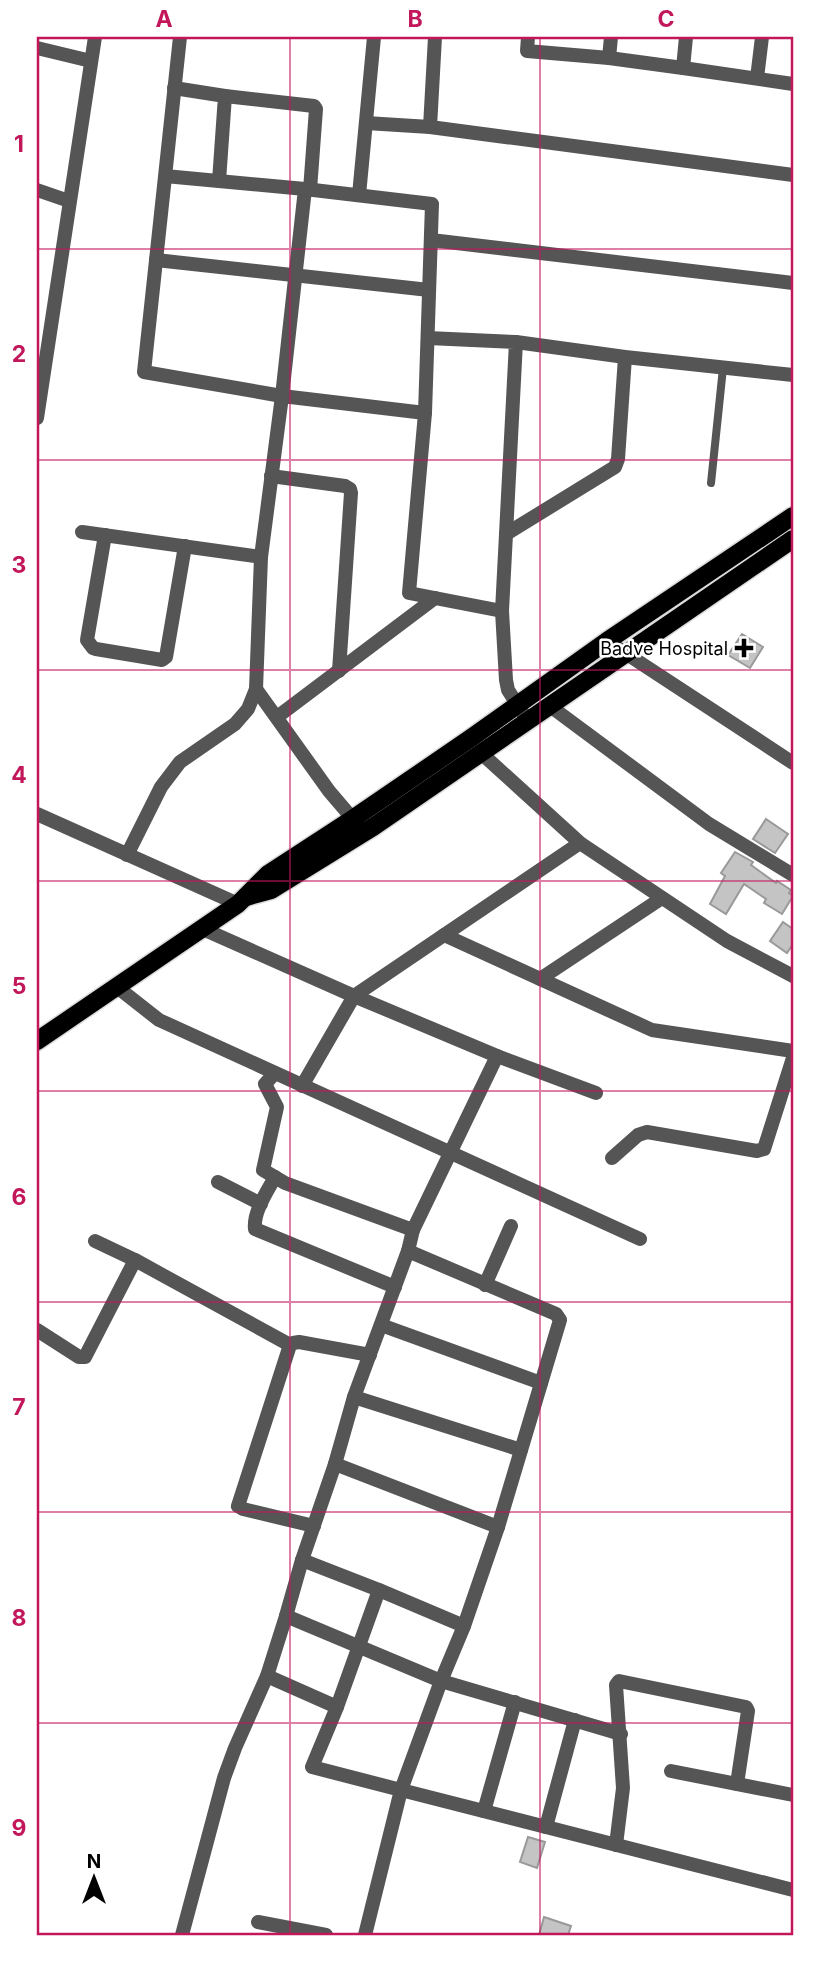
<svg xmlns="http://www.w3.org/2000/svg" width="830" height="1972" font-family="Inter,sans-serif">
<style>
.building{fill:#c4c4c4;stroke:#999;stroke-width:2}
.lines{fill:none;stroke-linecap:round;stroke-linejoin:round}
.primary-casing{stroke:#dbdbdb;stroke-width:21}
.lane{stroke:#555;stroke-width:8}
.street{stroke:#555;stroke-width:14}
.primary{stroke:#000;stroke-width:18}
.grid{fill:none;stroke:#c2185b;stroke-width:2;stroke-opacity:0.55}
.poi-dot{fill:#000;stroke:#fff;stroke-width:2.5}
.labels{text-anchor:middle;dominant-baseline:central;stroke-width:5;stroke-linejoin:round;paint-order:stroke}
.poi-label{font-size:18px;fill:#000;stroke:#fff;text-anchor:end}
.neatline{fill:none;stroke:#c2185b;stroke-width:2.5}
.grid-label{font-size:23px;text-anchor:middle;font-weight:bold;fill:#c2185b}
</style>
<rect width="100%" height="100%" fill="#fff"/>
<!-- building -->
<g class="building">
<path d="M742,634L763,647L750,668L728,655Z"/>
<path d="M766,819L788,834L775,853L753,839Z"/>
<path d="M735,852L753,862L751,865L776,883L777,881L791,890L789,893L793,896L782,914L764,903L766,899L744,884L726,914L710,904L725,876L721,873Z"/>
<path d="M783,922L793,929V944L787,953L770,941Z"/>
<path d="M528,1837L545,1842L537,1868L520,1862Z"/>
<path d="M544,1917L571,1926L568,1935H539Z"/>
</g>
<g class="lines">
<!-- primary casing -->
<g class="primary-casing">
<g id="primary">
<path d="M246,897L271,890L373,827L793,539"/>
<path d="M37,1041L238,904L268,874L354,818L471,738L607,641L793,516"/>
</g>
</g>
<!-- lane -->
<path class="lane" d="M711,483L723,368"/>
<!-- street -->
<g class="street">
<path d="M435,37L430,127L793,175"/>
<path d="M528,37L527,51L609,58"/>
<path d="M611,37L609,58L683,68L686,37"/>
<path d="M37,48L91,61"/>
<path d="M683,68L793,84"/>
<path d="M757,78L762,37"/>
<path d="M174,88L225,96L219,181"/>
<path d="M225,96L314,106L316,109L310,190"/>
<path d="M366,123L430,127"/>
<path d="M165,176L305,189L282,396L144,372L180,37"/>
<path d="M37,190L69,201"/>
<path d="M359,195L374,37"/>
<path d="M431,240L793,283"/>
<path d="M156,260L429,290"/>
<path d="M428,338L516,342L502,611"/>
<path d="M516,342L625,357L793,375"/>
<path d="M425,413L409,593L502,611L506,680L508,690L528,721"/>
<path d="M37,418L95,37"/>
<path d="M271,476L345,486L350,489L351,493L339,671"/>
<path d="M82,532L261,557"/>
<path d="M506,534L615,467L618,459L625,357"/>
<path d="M105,535L87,640L93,648L96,649L162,660L166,657L185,546"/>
<path d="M607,641L793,763"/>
<path d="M256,689L329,791L358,825"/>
<path d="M550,706L709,824L793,875"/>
<path d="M277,717L435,598"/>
<path d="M481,753L580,843L727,941L793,976"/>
<path d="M37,814L238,904"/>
<path d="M127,855L161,787L180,762L235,724L248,709L256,689L261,557L282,396L425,413L432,204L305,189"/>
<path d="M203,929L354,996L497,1056L413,1230L408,1251L354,1397L335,1464L302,1560L379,1590L464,1626L441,1681L401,1790L793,1890"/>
<path d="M444,935L652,1030L793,1051"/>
<path d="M540,979L662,898"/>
<path d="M117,987L159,1020L640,1239"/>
<path d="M497,1056L596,1093"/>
<path d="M274,1074L265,1084L277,1107L263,1170L285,1183L413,1230"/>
<path d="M302,1086L354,996L580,843"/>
<path d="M612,1158L638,1135L647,1132L757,1151L764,1149L793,1058"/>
<path d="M275,1177C267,1192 253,1212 255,1229L395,1287"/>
<path d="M218,1182L261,1204"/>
<path d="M95,1241L135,1260L290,1345"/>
<path d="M408,1251L556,1314L560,1320L498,1527L464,1626"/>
<path d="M485,1285L511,1226"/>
<path d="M381,1325L541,1383"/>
<path d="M37,1330L79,1357H85L135,1260"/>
<path d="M354,1397L521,1450"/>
<path d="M335,1464L498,1527"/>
<path d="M314,1526L243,1509L238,1506L290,1345L293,1343L299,1342L370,1355"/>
<path d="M286,1616L441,1681L621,1734"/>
<path d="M267,1676L337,1707"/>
<path d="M671,1771L793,1795"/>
<path d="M484,1811L515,1702"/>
<path d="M546,1827L575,1720"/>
<path d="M616,1845L623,1788L616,1685L619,1681L746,1707L748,1711L737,1784"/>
<path d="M258,1922L326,1935"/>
<path d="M182,1935L224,1778L235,1748L267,1676L286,1616L302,1560"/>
<path d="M365,1935L401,1790L312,1767L337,1707L379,1590"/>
</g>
<!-- primary -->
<use href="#primary" class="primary"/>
</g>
<!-- grid -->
<path class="grid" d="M290,37V1935M540,37V1935M37,249H793M37,460H793M37,670H793M37,881H793M37,1091H793M37,1302H793M37,1512H793M37,1723H793"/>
<!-- markers -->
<path class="poi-dot" d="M740.5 637.5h7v7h7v7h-7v7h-7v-7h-7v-7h7z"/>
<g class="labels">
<!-- poi labels -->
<g class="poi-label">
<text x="728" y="648">Badve Hospital</text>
</g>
</g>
<!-- border -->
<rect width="830" height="1972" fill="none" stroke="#ffffff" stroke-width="77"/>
<!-- north arrow -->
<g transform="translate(94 1878)" stroke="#ffffff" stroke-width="5" paint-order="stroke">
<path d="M0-5L12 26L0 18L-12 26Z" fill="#000000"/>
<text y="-10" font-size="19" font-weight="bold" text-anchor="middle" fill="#000000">N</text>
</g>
<rect x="38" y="38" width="754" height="1896" class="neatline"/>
<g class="grid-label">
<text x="164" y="27">A</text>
<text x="415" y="27">B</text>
<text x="666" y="27">C</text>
<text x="19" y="152">1</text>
<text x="19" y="362">2</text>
<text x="19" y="573">3</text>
<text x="19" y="783">4</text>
<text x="19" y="994">5</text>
<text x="19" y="1205">6</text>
<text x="19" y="1415">7</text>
<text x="19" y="1626">8</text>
<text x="19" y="1836">9</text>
</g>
</svg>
